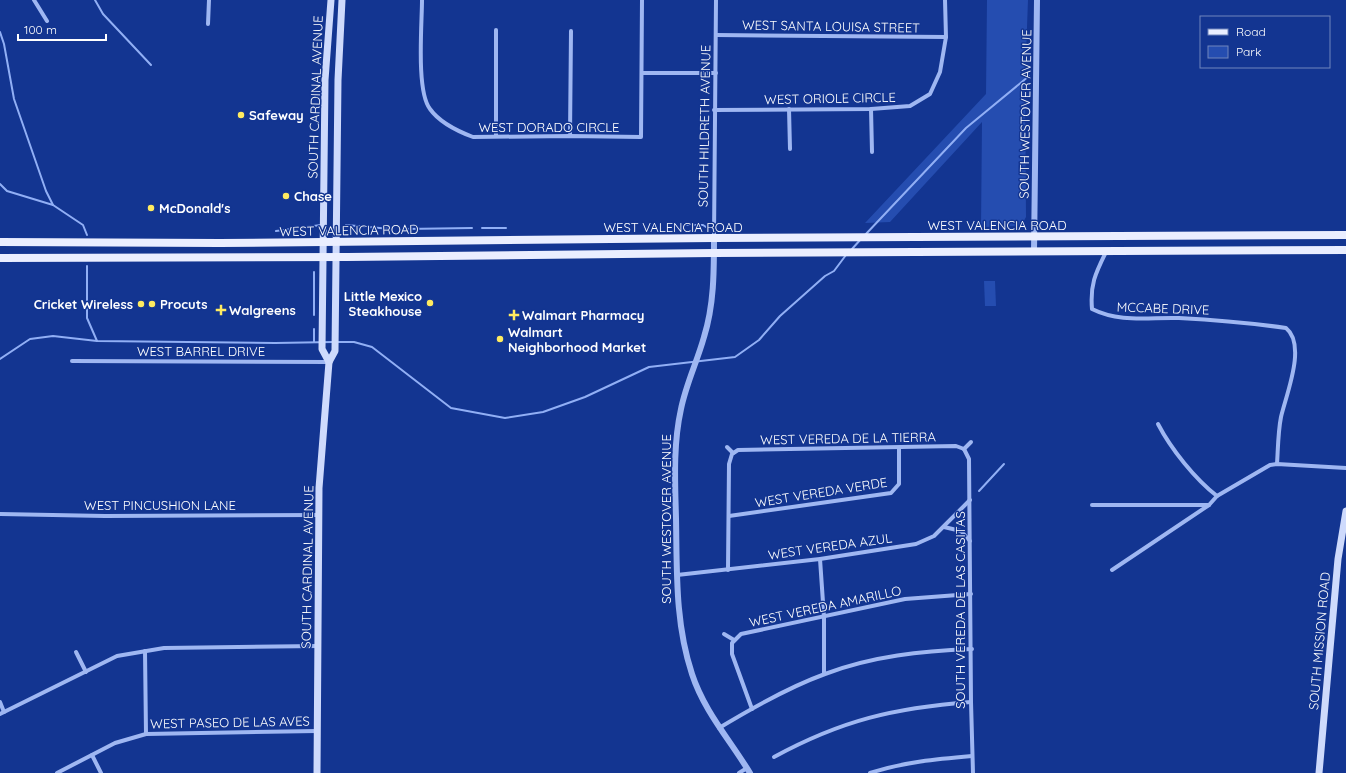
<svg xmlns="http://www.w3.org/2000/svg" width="1346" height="773" font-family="Quicksand,sans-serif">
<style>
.green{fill:#254db0}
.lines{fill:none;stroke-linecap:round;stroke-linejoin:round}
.stream{stroke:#91aff5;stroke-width:2}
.minor{stroke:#9fb7f2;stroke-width:4}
.tertiary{stroke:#9fb7f2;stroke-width:6}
.secondary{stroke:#cedafc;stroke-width:7}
.primary{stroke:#eaeeff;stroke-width:8}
.poi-dot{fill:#ffeb60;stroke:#133591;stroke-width:1.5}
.labels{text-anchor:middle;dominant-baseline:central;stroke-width:3;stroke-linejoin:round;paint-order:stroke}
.street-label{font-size:13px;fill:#fff;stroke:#133591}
.poi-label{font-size:13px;font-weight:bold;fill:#fff;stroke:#133591;text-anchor:start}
</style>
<rect width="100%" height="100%" fill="#133591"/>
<!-- green -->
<g class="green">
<path d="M987,0H1028L1025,82L1026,217L1021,226L981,227L982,122L890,222L865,223L986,94Z"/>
<path d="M984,281H995L996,306H985Z"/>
</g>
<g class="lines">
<!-- stream -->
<g class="stream">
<path d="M95,0L103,14L151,65"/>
<path d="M0,32L4,44L14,99L46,191L53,205"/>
<path d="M0,184L7,191L53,205L83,225L87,235"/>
<path d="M346,225L391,229"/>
<path d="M685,225H703L706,227"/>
<path d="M482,228H506"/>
<path d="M405,229L472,228"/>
<path d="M276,231L321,225"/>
<path d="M865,235L966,128L1029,76"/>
<path d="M852,249L861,239"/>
<path d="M87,266V318L97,341L275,343L333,342"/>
<path d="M314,315V272"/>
<path d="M314,342V329"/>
<path d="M338,342H354L372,347L451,408L505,418L543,412L585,397L649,367L735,357L759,340L780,316L825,276L834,271L846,255"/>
<path d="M0,359L30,339L53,336L97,341"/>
<path d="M979,491L1004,464"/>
</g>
<!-- minor -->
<g class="minor">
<path d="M34,0L47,21"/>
<path d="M422,0C422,24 416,91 430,109C440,123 457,131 473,137L570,136L641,137L642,0"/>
<path d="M208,24L209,0"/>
<path d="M716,35L946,37"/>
<path d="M643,73H716"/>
<path d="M789,109L790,149"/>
<path d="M871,109L872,152"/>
<path d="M714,110L871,109L910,106L930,94L940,72L946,37L945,0"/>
<path d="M496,136V30"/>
<path d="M570,136L571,31"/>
<path d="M714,238L716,0"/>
<path d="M1106,252C1095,274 1090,285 1092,309C1120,323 1149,317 1179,318C1215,320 1251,323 1286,328C1307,345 1286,395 1281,417C1278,432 1278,449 1277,464"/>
<path d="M72,361L329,362"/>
<path d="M1158,424C1171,449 1195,479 1217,496"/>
<path d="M727,447L733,453"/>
<path d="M964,449L969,459L971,702L973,773"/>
<path d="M964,449L971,442"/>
<path d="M1092,505H1209"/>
<path d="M0,514L105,516L319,515"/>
<path d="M729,516L891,493L899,484V448"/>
<path d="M944,527L961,531L970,541"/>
<path d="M820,559L824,617V674"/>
<path d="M728,570L729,464L732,454L738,450L956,446L964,449"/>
<path d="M1112,570L1209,505L1217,496L1270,465L1277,464L1346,468"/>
<path d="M677,575L820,559L916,544L934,536L970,500"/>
<path d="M724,634L734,640"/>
<path d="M145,651L146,734"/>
<path d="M76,652L86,672"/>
<path d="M0,702L4,712"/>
<path d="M752,709L732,654V643L741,634L905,599L971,594"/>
<path d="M0,714L117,656L164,648L318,646"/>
<path d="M719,728C752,708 789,687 825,674C872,656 922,651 972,649"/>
<path d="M92,755L101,773"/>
<path d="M774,757C842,720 894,708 971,702"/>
<path d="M57,773L115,743L146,734L317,731"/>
<path d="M739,773L747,768"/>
<path d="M870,773C904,762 937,759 972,756"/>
</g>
<!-- tertiary -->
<g class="tertiary">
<path d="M714,238C714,272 714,305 704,337C697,362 686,384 681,409C673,445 675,482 676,518C677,571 675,623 692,674C704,711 730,740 750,773"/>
<path d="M1034,252L1037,0"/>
</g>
<!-- secondary -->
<g class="secondary">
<path d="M329,362L322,349L325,80L331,0"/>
<path d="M317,773L319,488L329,362L335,351L338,80L342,0"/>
<path d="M1319,773L1338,559L1346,511"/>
</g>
<!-- primary -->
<g class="primary">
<path d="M0,242L220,243L714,238L1346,235"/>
<path d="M0,258L347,257L714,253L1346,250"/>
</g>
</g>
<!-- markers -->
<g class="poi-dot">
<circle cx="241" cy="115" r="4"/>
<circle cx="286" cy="196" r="4"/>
<circle cx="151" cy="208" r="4"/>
<circle cx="430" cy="303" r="4"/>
<circle cx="141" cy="304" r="4"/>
<circle cx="152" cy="304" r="4"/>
<path d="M219 304h4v4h4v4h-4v4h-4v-4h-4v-4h4z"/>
<path d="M512 309h4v4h4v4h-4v4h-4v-4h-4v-4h4z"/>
<circle cx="500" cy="339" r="4"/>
</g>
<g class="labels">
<!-- street labels -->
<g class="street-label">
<text transform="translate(831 26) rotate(1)">WEST SANTA LOUISA STREET</text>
<text transform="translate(315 97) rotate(-88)">SOUTH CARDINAL AVENUE</text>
<text transform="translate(830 98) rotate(-1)">WEST ORIOLE CIRCLE</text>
<text transform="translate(1025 114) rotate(-89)">SOUTH WESTOVER AVENUE</text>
<text transform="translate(704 126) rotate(-89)">SOUTH HILDRETH AVENUE</text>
<text x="549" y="127">WEST DORADO CIRCLE</text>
<text x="997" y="225">WEST VALENCIA ROAD</text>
<text x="673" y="227">WEST VALENCIA ROAD</text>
<text transform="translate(349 230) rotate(-1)">WEST VALENCIA ROAD</text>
<text transform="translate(1163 308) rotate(2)">MCCABE DRIVE</text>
<text x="201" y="351">WEST BARREL DRIVE</text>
<text transform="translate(848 438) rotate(-1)">WEST VEREDA DE LA TIERRA</text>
<text transform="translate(821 492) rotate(-9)">WEST VEREDA VERDE</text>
<text x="160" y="505">WEST PINCUSHION LANE</text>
<text transform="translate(666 519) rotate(-90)">SOUTH WESTOVER AVENUE</text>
<text transform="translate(830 546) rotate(-8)">WEST VEREDA AZUL</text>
<text transform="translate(307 567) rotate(-89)">SOUTH CARDINAL AVENUE</text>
<text transform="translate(825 606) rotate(-12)">WEST VEREDA AMARILLO</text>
<text transform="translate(960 610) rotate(-90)">SOUTH VEREDA DE LAS CASITAS</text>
<text transform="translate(1319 641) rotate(-85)">SOUTH MISSION ROAD</text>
<text transform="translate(230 722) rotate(-1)">WEST PASEO DE LAS AVES</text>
</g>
<!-- poi labels -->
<g class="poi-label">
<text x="249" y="115">Safeway</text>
<text x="294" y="196">Chase</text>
<text x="159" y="208">McDonald's</text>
<text x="422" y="296" text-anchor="end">Little Mexico<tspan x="422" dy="15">Steakhouse</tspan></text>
<text x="133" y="304" text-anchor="end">Cricket Wireless</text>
<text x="160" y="304">Procuts</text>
<text x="229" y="310">Walgreens</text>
<text x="522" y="315">Walmart Pharmacy</text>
<text x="508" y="332">Walmart<tspan x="508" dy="15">Neighborhood Market</tspan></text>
</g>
</g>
<!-- legend -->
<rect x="1200" y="16" width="130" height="52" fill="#133591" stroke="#7186bd"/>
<rect x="1208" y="29" width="20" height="6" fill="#eaeeff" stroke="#7186bd"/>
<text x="1236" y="36" font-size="12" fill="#ffffff">Road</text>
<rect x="1208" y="46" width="20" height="12" fill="#254db0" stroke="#7186bd"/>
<text x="1236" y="56" font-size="12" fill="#ffffff">Park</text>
<!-- scale -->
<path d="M18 34v6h88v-6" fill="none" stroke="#ffffff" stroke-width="2"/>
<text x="24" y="34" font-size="12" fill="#ffffff" stroke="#133591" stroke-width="3" paint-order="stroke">100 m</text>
</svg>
